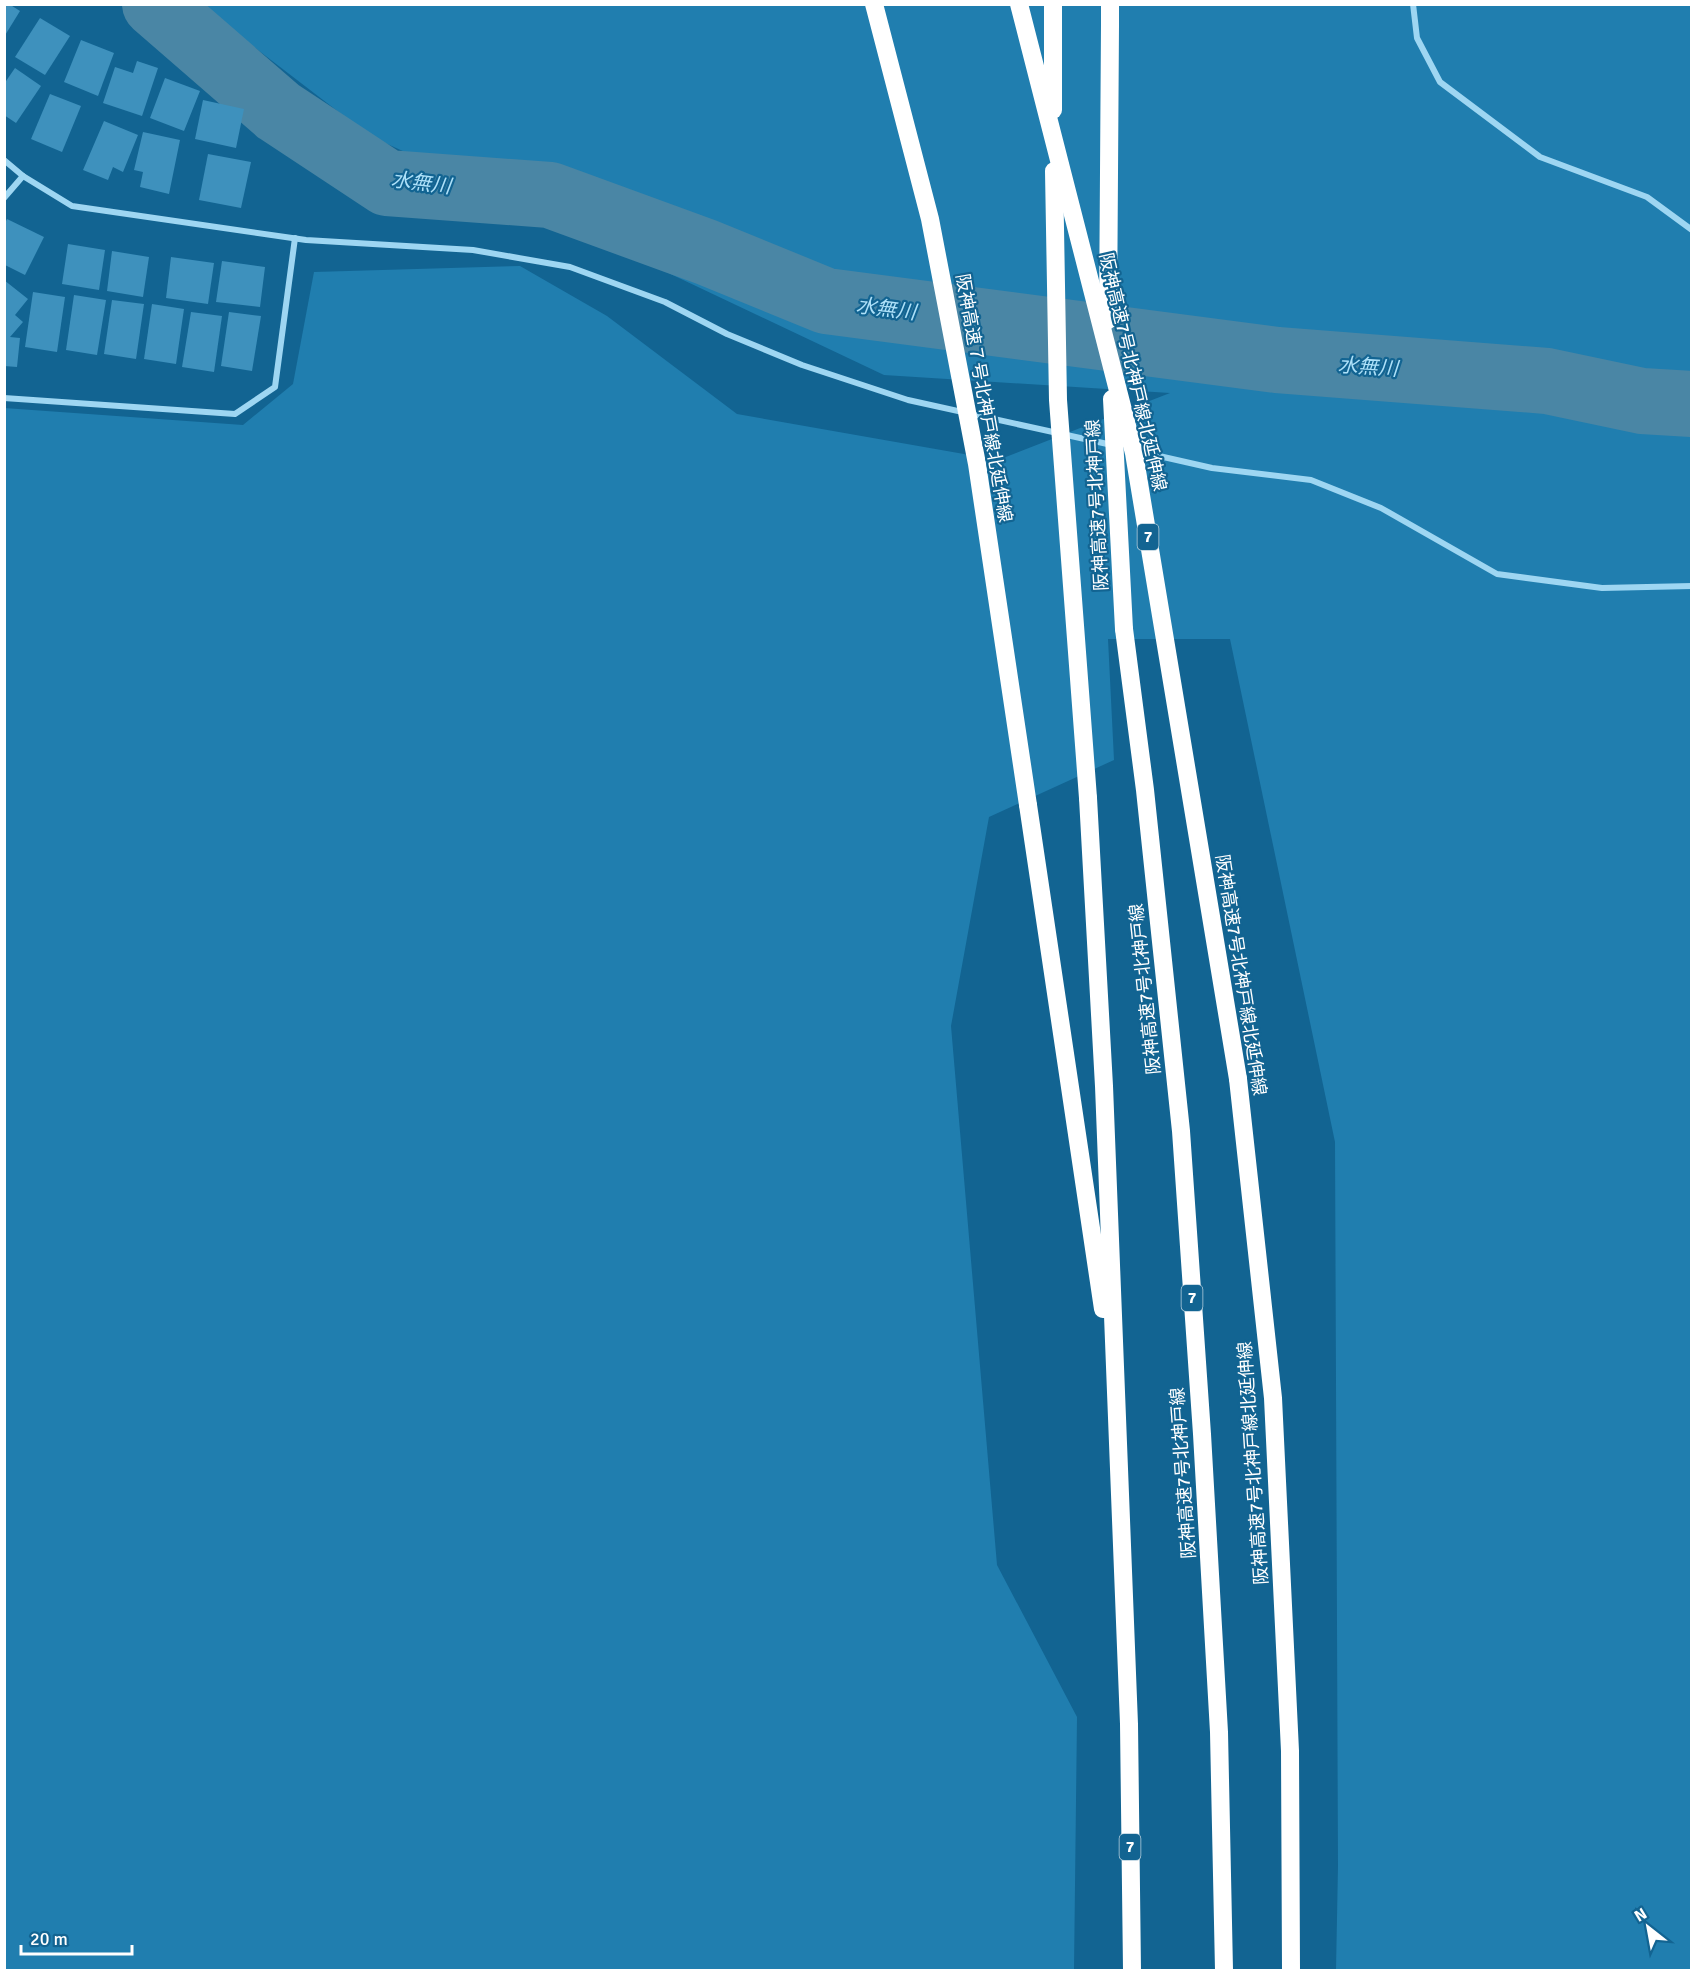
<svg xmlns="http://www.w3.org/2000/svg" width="1696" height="1975" font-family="Signika,'Noto Sans JP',sans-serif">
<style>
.green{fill:#207eaf}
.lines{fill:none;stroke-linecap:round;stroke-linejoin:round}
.river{stroke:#4a86a5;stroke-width:66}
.building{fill:#3e91bd}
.minor{stroke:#9ed6f2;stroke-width:6}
.motorway{stroke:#fff;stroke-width:18}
.motorway-bridge{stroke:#fff;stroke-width:18}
.labels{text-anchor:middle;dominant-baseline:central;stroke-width:4.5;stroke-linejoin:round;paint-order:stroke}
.shield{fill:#126492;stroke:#b8d0de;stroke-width:1.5}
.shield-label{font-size:16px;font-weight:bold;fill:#fff}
.street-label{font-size:18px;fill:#fff;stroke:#126492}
.water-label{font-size:20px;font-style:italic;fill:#aee1f9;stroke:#126492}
</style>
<rect width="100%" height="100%" fill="#126492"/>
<!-- green -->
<path class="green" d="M186,5H1691V1970H1336L1338,1866L1335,1142L1230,639H1108L1114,760L989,817L951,1026L997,1565L1077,1717L1074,1970H5L4,408L243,425L293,384L314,272L520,266L607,316L737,414L998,460L1170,393L884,375L660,269L370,136L220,21Z"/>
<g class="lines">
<!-- river -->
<path class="river" d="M155,4L278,111L387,183L550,195L706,252L826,301L1277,360L1547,381L1642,401L1692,404"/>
</g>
<!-- building -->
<g class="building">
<path d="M4,4H9L20,11L4,37Z"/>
<path d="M40,18L70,36L45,75L15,57Z"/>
<path d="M81,40L114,53L98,96L64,82Z"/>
<path d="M137,61L158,68L142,116L103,103L115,67L133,73Z"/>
<path d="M15,68L41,86L16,123L4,115V84Z"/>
<path d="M165,78L200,91L184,131L150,118Z"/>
<path d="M50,94L81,106L62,152L31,139Z"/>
<path d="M203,100L244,109L236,148L195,139Z"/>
<path d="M104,121L138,135L123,172L113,167L108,180L83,170Z"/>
<path d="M143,132L180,140L169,194L140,187L143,172L134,170Z"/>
<path d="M208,154L251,162L241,208L199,200Z"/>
<path d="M7,219L44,237L25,275L5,265V223Z"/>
<path d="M68,244L105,250L99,290L62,284Z"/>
<path d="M112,251L149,257L143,297L107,291Z"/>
<path d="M171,257L214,263L208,304L166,298Z"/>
<path d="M222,261L265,267L260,307L216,302Z"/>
<path d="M4,280L28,299L15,315L23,322L10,337L20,338L17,367L4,366Z"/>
<path d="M33,292L65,297L57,352L25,347Z"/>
<path d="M74,295L106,300L97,355L66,350Z"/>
<path d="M112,300L144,304L136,359L104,354Z"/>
<path d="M152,304L184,309L176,364L144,359Z"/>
<path d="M191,312L222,316L214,372L182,367Z"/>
<path d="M229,312L261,316L252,371L221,366Z"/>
</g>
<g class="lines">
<!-- minor -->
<g class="minor">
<path d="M1413,4L1417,38L1440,82L1540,157L1647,197L1692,230"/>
<path d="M4,160L23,176L72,206L306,240L473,250L570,267L665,302L727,334L802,365L908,400L1112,445"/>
<path d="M4,198L23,176"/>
<path d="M4,398L235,414L275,387L295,238"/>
<path d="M1137,451L1212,468L1311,480L1381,508L1497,574L1602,588L1692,586"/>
</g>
<!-- motorway -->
<g class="motorway">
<path d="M1110,25V4"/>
<path d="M1124,629L1145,790L1181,1131L1202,1434L1219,1732L1224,1970"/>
<path d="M1088,798L1104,1086L1129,1724L1132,1970"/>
<path d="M1028,805L1103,1309"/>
<path d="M1238,1079L1273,1398L1290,1751L1291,1970"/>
</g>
<!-- motorway-bridge -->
<g class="motorway-bridge">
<path d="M874,4L930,219L977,464L1028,805"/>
<path d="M1019,4L1134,453L1238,1079"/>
<path d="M1053,4V110"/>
<path d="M1054,171L1058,400L1088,798"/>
<path d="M1108,320L1110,25"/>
<path d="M1112,399L1124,629"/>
</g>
</g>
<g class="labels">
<!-- shield labels -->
<g class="shield">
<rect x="1137.5" y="524" width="21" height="26" rx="4.5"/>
<rect x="1181.5" y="1285" width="21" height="26" rx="4.5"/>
<rect x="1119.5" y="1834" width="21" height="26" rx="4.5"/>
</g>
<g class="shield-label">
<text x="1148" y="537">7</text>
<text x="1192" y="1298">7</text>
<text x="1130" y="1847">7</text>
</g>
<!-- street labels -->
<g class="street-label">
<text transform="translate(1133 372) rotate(77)">阪神高速7号北神戸線北延伸線</text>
<text transform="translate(984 398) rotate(80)">阪神高速７号北神戸線北延伸線</text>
<text transform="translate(1097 505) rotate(-93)">阪神高速7号北神戸線</text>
<text transform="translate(1241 975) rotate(81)">阪神高速7号北神戸線北延伸線</text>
<text transform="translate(1145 989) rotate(-96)">阪神高速7号北神戸線</text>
<text transform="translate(1253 1463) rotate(-94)">阪神高速7号北神戸線北延伸線</text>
<text transform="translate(1183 1473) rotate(-94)">阪神高速7号北神戸線</text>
</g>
<!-- water labels -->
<g class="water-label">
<text transform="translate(421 183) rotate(7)">水無川</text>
<text transform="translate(886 309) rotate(7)">水無川</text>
<text transform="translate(1368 367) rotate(4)">水無川</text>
</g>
</g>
<!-- border -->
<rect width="1696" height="1975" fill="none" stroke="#ffffff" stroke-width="12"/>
<!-- north arrow -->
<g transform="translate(1648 1927) rotate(329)" stroke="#126492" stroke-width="4.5" paint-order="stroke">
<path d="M0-4.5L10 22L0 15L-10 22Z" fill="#ffffff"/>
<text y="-9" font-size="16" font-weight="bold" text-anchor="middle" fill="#ffffff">N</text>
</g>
<!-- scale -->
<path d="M21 1945v9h111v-9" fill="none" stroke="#ffffff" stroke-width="3"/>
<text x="30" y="1945" font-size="18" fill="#ffffff" stroke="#126492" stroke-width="4.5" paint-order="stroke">20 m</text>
</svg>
